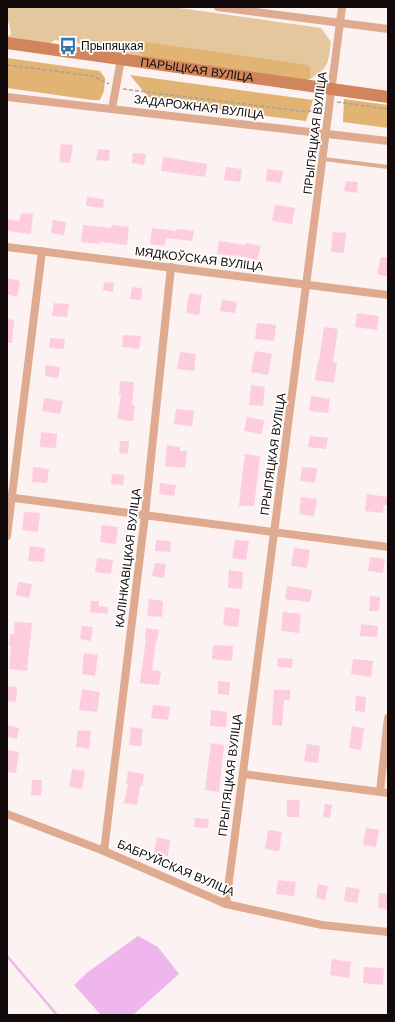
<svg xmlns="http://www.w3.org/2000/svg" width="395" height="1022" font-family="Helvetica,sans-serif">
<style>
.green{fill:#e4c79d}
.forest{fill:#e2b473}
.water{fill:#efb5ed}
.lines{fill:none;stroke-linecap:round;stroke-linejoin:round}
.stream{stroke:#efb5ed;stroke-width:2.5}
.building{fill:#fdccde}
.path{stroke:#aaa1a0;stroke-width:1.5;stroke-dasharray:4 2;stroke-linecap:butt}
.lane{stroke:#deab90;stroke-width:4}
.street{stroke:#deab90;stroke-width:8}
.secondary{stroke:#d0855c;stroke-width:12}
.labels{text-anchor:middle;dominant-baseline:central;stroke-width:3.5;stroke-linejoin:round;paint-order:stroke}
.poi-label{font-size:12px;fill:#120a0a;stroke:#fff;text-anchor:start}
.street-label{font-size:12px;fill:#120a0a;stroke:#fff}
</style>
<rect width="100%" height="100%" fill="#fcf2f1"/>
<!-- green -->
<path class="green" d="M7,7H172L321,28L331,42C328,62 330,68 310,79L311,70L145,57L89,49L83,44L55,40L49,44L7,37L11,34L9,23H7Z"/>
<!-- forest -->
<g class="forest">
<path d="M146,42L308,65L311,70L310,79L305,80L145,57L140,53V46Z"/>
<path d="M7,58L100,71L105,78L104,91L100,100H92L7,88Z"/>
<path d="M130,75L313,100L306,121L249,114L148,97Z"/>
<path d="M344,99L388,105V128L343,122Z"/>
</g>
<!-- water -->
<path class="water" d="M138,936L158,947L179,974L133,1015H101L74,985L88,972Z"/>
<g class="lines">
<!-- stream -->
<path class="stream" d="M7,956L57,1015"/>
</g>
<!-- building -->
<g class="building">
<path d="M61,144L73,145L70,163L59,162Z"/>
<path d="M98,149L110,150L109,161L96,160Z"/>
<path d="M133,153L146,154L144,165L132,163Z"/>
<path d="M163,157L207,164L205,177L161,171Z"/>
<path d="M226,167L242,169L240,182L224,180Z"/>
<path d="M267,169L283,171L281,183L266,181Z"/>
<path d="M346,181L358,182L357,193L344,191Z"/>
<path d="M87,197L104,199L103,208L86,206Z"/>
<path d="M275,205L295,208L292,224L272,221Z"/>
<path d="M21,213L33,214L31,234L7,231V219L19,221Z"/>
<path d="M53,220L66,222L64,235L51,233Z"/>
<path d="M83,225L111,228L112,225L129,227L127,245L100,242V244L81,242Z"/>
<path d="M152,228L176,231L177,229L194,231L192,241L166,238L165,246L150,244Z"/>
<path d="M333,232L346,233L344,253L331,252Z"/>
<path d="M219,241L245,245L246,243L261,246L257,260L236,255V256L217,254Z"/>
<path d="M381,257L388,258V277L377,274Z"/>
<path d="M7,278L20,281L17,297L7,294Z"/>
<path d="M104,282L114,283L113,292L103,290Z"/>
<path d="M132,287L142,288L141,300L130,299Z"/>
<path d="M189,293L202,295L199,315L186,313Z"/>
<path d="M222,300L237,302L235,313L220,311Z"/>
<path d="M54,303L69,304L67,317L52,316Z"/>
<path d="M357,313L379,316L377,330L355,327Z"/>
<path d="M7,319L14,320L12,343H7Z"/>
<path d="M257,323L276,325L274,341L255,339Z"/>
<path d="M324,327L338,329L333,362L337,363L334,383L315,380L318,360L319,361Z"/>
<path d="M123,335L141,336L139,349L122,347Z"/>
<path d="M50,338L65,339L64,349L49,348Z"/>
<path d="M255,351L272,354L268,375L251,372Z"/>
<path d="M180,352L196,354L194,371L177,369Z"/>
<path d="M46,365L60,367L58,378L45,376Z"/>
<path d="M120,381L134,382L132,405H135L133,421L117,419L121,395H119Z"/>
<path d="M251,385L265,387L263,406L249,405Z"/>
<path d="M311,396L330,399L328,413L309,411Z"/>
<path d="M44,398L63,401L60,414L42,411Z"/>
<path d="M176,409L194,411L192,426L174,424Z"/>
<path d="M247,417L264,420L262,434L244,431Z"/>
<path d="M41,432L57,434L56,448L40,447Z"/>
<path d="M310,436L328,438L326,449L308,447Z"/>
<path d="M120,441H129L128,454L119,453Z"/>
<path d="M167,445L180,447V451H187L185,468L165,466Z"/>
<path d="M245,454L260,456L254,506H239L241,484Z"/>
<path d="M33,467L49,469L47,483L32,482Z"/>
<path d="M302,467L317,468L315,483L300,481Z"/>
<path d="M112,474L124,475L123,485L111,484Z"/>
<path d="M160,483L176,485L174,496L159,494Z"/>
<path d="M367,494L388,497V505H384L383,513L365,511Z"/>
<path d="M301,497L317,499L314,516L299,514Z"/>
<path d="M24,512L40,513L38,532L22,530Z"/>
<path d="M102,525L118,527L116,544L100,542Z"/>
<path d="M156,540L171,541L170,552L155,551Z"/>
<path d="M235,540L249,541L246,560L232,558Z"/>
<path d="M30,546L45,548L44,562L28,561Z"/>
<path d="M294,548L310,550L307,568L291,566Z"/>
<path d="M370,557L385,559L383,573L368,571Z"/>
<path d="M97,558L113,560L111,574L95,572Z"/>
<path d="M155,563L166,564L164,578L152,576Z"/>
<path d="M229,570L243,572L242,589L228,588Z"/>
<path d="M18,582L32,584L29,598L16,595Z"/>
<path d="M287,586L312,590L310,602L285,599Z"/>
<path d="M370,596L380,597L379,611H369Z"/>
<path d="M149,599L163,601L162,617L147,616Z"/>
<path d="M91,601H99V606L108,607V614L90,612Z"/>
<path d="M225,607L240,609L238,627L223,625Z"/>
<path d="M283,612L301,614L299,633L281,631Z"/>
<path d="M15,622L32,623L27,671L9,669L11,646H9L10,634H14Z"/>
<path d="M361,624L378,626L377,637L360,636Z"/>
<path d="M82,626L93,627L91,641L80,639Z"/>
<path d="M146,628L159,630L157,641H156L152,670L161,671L159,685L140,683L146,639H145Z"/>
<path d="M213,645L233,646L232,661L212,659Z"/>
<path d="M84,653L98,655L95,676L82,674Z"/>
<path d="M278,658L293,659L292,668L277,667Z"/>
<path d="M353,659L373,661L371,677L351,674Z"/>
<path d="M218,681L230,682L229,695L218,694Z"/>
<path d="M7,686L17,687L16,702L7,701Z"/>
<path d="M82,689L100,692L97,712L79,710Z"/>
<path d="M274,690H290V700H284L282,726L272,725Z"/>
<path d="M356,696L366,697L365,712L355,711Z"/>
<path d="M153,705L170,707L168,720L151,718Z"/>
<path d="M211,710L227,712L226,727L210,726Z"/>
<path d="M7,725L19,728L17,739L7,737Z"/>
<path d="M352,726L364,728L361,750L349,748Z"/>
<path d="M131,727L143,729L141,746L129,745Z"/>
<path d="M78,730L91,731L89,749L76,747Z"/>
<path d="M211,743L224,745L219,792L205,790Z"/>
<path d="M307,744L320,746L318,763L304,761Z"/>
<path d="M7,750L19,752L16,773L7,772Z"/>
<path d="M72,769L85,771L82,789L69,787Z"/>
<path d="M128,771L144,774L142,786H140L137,805L124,803L128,784H126Z"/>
<path d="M32,780H42L41,796L31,795Z"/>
<path d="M287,800H300L299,817H287Z"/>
<path d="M325,804L332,805L330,818L323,817Z"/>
<path d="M195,818L209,819L208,828L194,827Z"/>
<path d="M366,828L379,830L376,847L363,845Z"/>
<path d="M268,830L282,832L279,851L265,849Z"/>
<path d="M157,837L170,840L168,856L154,854Z"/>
<path d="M278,880L296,882L294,896L276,894Z"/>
<path d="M318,884L328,886L325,900L316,898Z"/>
<path d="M346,887L360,889L357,903L344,901Z"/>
<path d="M379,893L388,894V909L378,908Z"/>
<path d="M332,959L351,962L349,978L330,975Z"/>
<path d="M364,967L384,968L383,985L363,983Z"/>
</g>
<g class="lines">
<!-- path -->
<g class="path">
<path d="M7,65L93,76L109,84"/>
<path d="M123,89L308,112L321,106"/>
<path d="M337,102L388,109"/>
</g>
<!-- lane -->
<path class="lane" d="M324,159L388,167"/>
<!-- street -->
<g class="street">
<path d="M218,7L388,29"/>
<path d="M7,97L388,141"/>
<path d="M112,109L121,59"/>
<path d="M7,247L388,295"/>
<path d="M7,497L388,547"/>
<path d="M7,536L42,251"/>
<path d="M243,774L388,793"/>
<path d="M380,792L388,718"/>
<path d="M7,814L104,851L226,904L322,925L388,932"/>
<path d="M104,851L145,515L171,267"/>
<path d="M226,904L342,7"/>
</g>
<!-- secondary -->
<path class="secondary" id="s1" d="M7,43L388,97"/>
</g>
<!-- icons -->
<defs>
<g id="bus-bare" transform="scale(1.38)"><path d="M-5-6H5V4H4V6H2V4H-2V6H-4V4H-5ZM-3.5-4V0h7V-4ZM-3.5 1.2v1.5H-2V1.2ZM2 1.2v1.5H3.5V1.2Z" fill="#3375ab" stroke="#fff" stroke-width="2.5" paint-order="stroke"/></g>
</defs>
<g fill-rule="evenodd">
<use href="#bus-bare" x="68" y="46"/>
</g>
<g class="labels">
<!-- poi labels -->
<g class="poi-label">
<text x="81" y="46">Прыпяцкая</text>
</g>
<!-- street labels -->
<g class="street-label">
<text stroke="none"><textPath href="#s1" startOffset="192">ПАРЫЦКАЯ ВУЛІЦА</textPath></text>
<text transform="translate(199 107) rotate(7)">ЗАДАРОЖНАЯ ВУЛІЦА</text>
<text transform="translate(315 133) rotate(-83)">ПРЫПЯЦКАЯ ВУЛІЦА</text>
<text transform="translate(199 259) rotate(7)">МЯДКОЎСКАЯ ВУЛІЦА</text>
<text transform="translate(273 454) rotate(-82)">ПРЫПЯЦКАЯ ВУЛІЦА</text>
<text transform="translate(128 558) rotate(-83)">КАЛІНКАВІЦКАЯ ВУЛІЦА</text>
<text transform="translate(230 775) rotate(-83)">ПРЫПЯЦКАЯ ВУЛІЦА</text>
<text transform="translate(176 868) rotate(23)">БАБРУЙСКАЯ ВУЛІЦА</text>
</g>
</g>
<!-- border -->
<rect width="395" height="1022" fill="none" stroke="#120a0a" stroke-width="16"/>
</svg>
